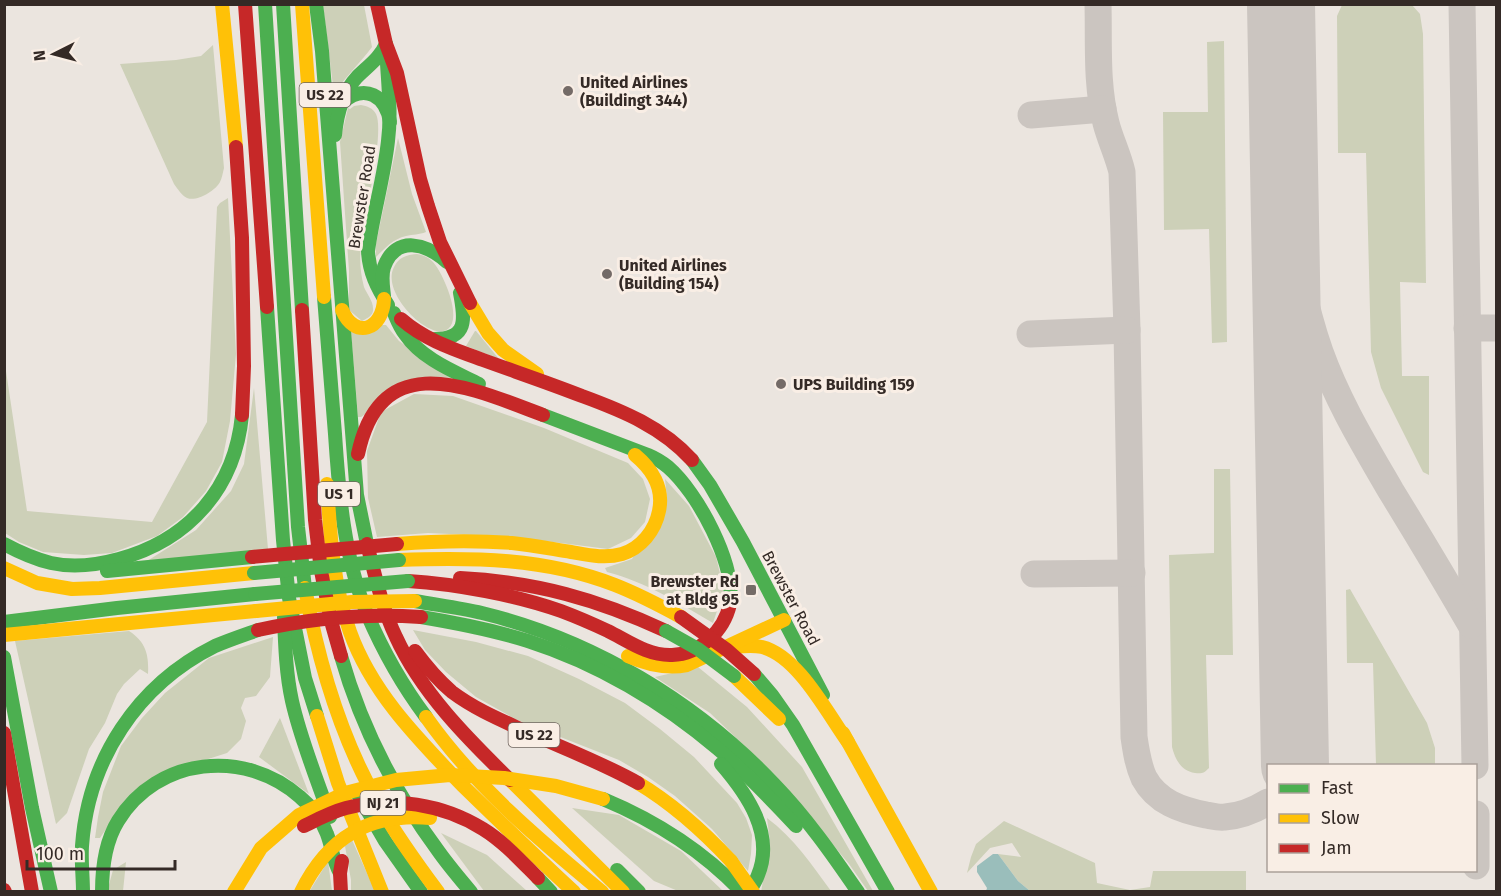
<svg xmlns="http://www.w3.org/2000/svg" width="1501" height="896" font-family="'Fira Sans',sans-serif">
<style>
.green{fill:#cdd0b8}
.water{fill:#9abebb}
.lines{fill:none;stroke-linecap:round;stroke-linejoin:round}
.taxiway{stroke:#cbc5c0;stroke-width:27}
.runway{stroke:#cbc5c0;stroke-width:68}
.fast{stroke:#4caf50;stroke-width:14}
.slow{stroke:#ffc107;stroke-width:14}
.jam{stroke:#c62828;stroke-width:14}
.fast-bridge{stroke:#4caf50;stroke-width:14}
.slow-bridge{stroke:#ffc107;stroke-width:14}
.jam-bridge{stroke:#c62828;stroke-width:14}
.poi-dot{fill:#746b67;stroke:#f9eee5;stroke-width:2}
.labels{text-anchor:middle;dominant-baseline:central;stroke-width:6;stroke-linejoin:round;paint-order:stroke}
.shield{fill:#f9eee5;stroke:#6f655f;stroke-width:1.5}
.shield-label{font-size:15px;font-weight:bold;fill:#342a26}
.poi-label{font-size:16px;font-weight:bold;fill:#342a26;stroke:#f9eee5;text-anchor:start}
.street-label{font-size:16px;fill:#342a26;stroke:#f9eee5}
</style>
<rect width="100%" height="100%" fill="#ebe5df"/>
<!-- green -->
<g class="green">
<path d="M323,5H364L372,47C360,63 345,77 334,94Z"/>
<path d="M1342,5H1412L1420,14L1423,34L1426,283L1400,282L1402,376H1429V475L1423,472L1381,388L1371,352L1366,153H1338L1337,16Z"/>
<path d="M1224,41L1227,342L1212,343L1209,229L1164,230L1163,112H1208L1207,42Z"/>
<path d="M213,45L224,168C223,172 222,178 220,182C215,191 197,202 187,198C181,195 178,189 174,184L120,64L176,60L201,56Z"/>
<path d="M361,105C367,106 373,108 376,114C384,130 368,203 364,223C360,245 358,265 364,287C367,294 373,301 373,308C374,315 368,318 362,321L349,310V271L340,142L348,108L350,109L354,106Z"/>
<path d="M398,138L412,194L426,232C419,235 413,234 406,236C393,239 385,248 376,257V244Z"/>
<path d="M228,198L236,354L230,421L222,462L206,491L183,517L157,536L112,553L84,555L43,552L19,542L5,533L4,349L6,371L27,511L152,522L207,422L217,207L220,203Z"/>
<path d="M417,254C423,255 428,257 433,262C443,273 463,318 448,329C431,343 380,293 394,267C399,257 406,255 417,254Z"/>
<path d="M383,325H386L399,341L455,381L420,378L361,417H358L351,331Z"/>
<path d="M475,331H476L499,359L466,346Z"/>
<path d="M254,388L268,549L144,563L196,530L231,491L244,464Z"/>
<path d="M414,394L453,396L544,428L628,463L643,479L650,499L645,522L631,538L608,549L513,537L428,533L377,537L368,498L367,451L381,412Z"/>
<path d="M1214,469H1230L1233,655H1206L1209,768C1204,773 1202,774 1195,773C1181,771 1175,759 1172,747L1169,555L1214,553Z"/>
<path d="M665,479L689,506L716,557L724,590L713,623C679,603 646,582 607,572L605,568L632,559L667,499Z"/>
<path d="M1350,589L1427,723L1435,748V765H1376L1373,663H1347L1346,590Z"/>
<path d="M413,630L476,642L528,656L579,679L625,703L660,729L694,757L737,803L746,818L752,835L751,854L748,871L712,829L675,796L648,777L619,760L517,720L476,697L446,672L425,650Z"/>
<path d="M129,631C146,642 149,655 148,674L140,669L124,684L117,694L105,723L89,749L67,813L56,824L15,641Z"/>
<path d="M273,637L270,677L256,696L245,698L241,708L246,721L241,739L227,753L205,760L121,807L100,838H95L98,817L103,792L121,746L142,718L165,693L209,658Z"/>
<path d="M698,667L747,707L802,767L873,891H868L849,864L774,774L710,713L655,677Z"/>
<path d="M280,718L309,794L259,757Z"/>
<path d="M572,808L619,815L681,851L723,891H678L654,881Z"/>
<path d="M767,818C794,838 812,865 831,891L761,892L770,842Z"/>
<path d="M1004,821L1095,863L1097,883L1130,890L1150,887L1153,871H1246V891H1030L1018,881L998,854L1021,857L1012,843L990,848L967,873L971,857L976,844Z"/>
<path d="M441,833L487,855L527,891H484Z"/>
<path d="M352,840L375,891H351V880L345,846Z"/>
<path d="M328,861L332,891L309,892Z"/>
<path d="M126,862L123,891L107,892L113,870Z"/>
</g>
<!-- water -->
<path class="water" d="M993,854H998L1018,881L1030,891H986L987,888L977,872V866Z"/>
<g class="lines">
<!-- taxiway -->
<g class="taxiway">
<path d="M1098,4C1099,44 1096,84 1106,123C1110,139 1118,155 1122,172L1127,330L1134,737C1136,751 1138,765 1144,778C1157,802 1181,810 1206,815C1212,816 1219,818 1225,817C1242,816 1255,810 1268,802"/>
<path d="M1268,4L1276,21L1282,39"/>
<path d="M1462,4L1475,766"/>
<path d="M1031,115L1103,109"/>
<path d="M1285,201C1294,252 1303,303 1320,352C1338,402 1365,446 1391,491C1418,535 1445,580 1471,625"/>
<path d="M1467,328H1496"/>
<path d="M1030,334L1127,330"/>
<path d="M1034,574L1132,573"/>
<path d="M1476,814V866"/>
</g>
<!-- runway -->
<path class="runway" d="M1281,4L1295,766"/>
<!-- fast -->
<g class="fast">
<path d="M265,4L298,527L305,588"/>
<path d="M283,4L302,310"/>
<path d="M316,4L322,51L357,495L367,544"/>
<path d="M386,44C387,76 392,109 388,141C384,178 373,214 368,251C369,272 377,288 388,305"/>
<path d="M343,102C365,83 386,96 390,122"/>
<path d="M335,135C337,114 342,93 357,77C368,66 380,58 386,44"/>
<path d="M384,296C383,287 381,276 384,267C396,234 427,244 447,262"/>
<path d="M324,297C328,343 331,388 335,434C339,494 344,557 367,614C383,651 402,685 426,717"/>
<path d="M267,307L283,540L289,598L305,678L317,716"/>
<path d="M394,313C397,320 400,328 405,334C422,359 453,371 479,384"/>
<path d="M435,339C468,339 465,319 460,293"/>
<path d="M543,415L648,455C655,458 662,462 668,467C698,493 736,564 730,604"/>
<path d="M692,460L710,485L743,542L823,695"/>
<path d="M4,544C19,552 34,559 51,563C73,568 97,565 119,559C189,540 235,488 242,415"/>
<path d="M107,571L252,557"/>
<path d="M415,601C437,605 460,608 482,613C593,640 696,702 774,784C806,817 832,854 858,892"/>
<path d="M284,617C285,645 286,674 292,701C301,741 317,779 330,817"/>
<path d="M421,617C457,623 493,630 528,641C597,663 663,702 718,749C746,773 771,799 796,826"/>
<path d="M4,622L117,608L255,594"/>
<path d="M341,656C361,726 396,794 439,852C449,866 460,879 471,892"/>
<path d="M4,657L32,808L51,892"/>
<path d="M754,674L772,695L793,725L888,892"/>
<path d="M721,764C747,794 775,834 758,875C756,881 752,887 749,892"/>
<path d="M356,791L385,841L421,892"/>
<path d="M603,799C656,821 702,850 742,892"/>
<path d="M617,870L639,892"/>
<path d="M538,878L551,892"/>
<path d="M83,892C83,877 81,861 82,846C88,760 137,685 215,646C229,640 244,635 258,630"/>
<path d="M102,892C102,868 105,842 118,821C157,757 245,748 300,797C312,807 322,820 327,834C332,847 333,861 340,873"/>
</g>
<!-- slow -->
<g class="slow">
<path d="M222,4L236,147"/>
<path d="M302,4L324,297"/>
<path d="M470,303L488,333L503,350L537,374"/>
<path d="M342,310C355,340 383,330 384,299"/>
<path d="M327,484C330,534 333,585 350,632C372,693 418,739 462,785C499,821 536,857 574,892"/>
<path d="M397,544C435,541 474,540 512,543C532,545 552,549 571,552C588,555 605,559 622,554C641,548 655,531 659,511C664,488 652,469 635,455"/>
<path d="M399,560C472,557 546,558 615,585C638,594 659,605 681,617"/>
<path d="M4,568L37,583L72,589L100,588L254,573"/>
<path d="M305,588C319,665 341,740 381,808C398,838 418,865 438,892"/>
<path d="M4,635L256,611"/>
<path d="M734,647C743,646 753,645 762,647C798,656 827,713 848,742"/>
<path d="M628,656C648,665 666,669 687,665L784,620"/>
<path d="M734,676L779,719"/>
<path d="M317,716L338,783L382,892"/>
<path d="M426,717C474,785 538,839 602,892"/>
<path d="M843,733L931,892"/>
<path d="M510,780L623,892"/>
<path d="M638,783C673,804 703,831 731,861"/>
</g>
<!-- jam -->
<g class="jam">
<path d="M245,4L267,307"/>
<path d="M377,4L386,44L397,73L420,179L428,206L440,242L470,303"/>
<path d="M236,147L242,238L244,366L242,415"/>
<path d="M302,310L315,520L321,571L331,621L341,656"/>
<path d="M401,319C425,340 453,349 483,360C516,372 549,383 582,396C623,411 662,427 692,460"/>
<path d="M358,454C381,345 471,388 543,415"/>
<path d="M367,544C375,575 382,608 396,637C421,692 467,738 510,780"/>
<path d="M460,578C536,582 597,599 666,631"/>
<path d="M408,581C456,584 516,595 561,611C577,617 593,624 608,631C628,641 648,656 672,655C700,654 724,631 730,604"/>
<path d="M415,651C426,666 438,680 452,692C472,707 494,717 516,727C557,746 599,761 638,783"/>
<path d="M4,733L32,892"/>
<path d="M4,890L5,892"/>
<path d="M341,892L340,873L342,861"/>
</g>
<!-- fast-bridge -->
<g class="fast-bridge">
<path d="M254,573L399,560"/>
<path d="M255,594L408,581"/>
<path d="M666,631L698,649L734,676"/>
</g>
<!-- slow-bridge -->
<g class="slow-bridge">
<path d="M256,611L352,602L415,601"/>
<path d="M731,861L753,892"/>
<path d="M234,892L261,848L299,815L345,793L396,780L450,775L504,778L556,786L603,799"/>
<path d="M301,892C328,837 369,813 430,818"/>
</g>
<!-- jam-bridge -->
<g class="jam-bridge">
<path d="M252,557L397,544"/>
<path d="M681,617L727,650L754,674"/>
<path d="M258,630C312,618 366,613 421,617"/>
<path d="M304,826C318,819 331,812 346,808C392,796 443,804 483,829C504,842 521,861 538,878"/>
</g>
</g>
<!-- markers -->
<g class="poi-dot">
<circle cx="568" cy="91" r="6"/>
<circle cx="607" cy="274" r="6"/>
<circle cx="781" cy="384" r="6"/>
<rect x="745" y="584" width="12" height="12" rx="3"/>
</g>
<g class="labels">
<!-- shield labels -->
<g class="shield">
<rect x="299.5" y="83" width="51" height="24" rx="4.5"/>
<rect x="318" y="482" width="42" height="24" rx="4.5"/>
<rect x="508.5" y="723" width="51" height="24" rx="4.5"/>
<rect x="360.5" y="791" width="45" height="24" rx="4.5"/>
</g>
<g class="shield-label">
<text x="325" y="95">US 22</text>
<text x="339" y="494">US 1</text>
<text x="534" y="735">US 22</text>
<text x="383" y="803">NJ 21</text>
</g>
<!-- poi labels -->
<g class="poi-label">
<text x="580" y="82">United Airlines<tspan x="580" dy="18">(Buildingt 344)</tspan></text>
<text x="619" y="265">United Airlines<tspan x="619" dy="18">(Building 154)</tspan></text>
<text x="793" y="384">UPS Building 159</text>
<text x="739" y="581" text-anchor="end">Brewster Rd<tspan x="739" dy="18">at Bldg 95</tspan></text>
</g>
<!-- street labels -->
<g class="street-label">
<text transform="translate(362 197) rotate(-81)">Brewster Road</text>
<text transform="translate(791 598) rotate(62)">Brewster Road</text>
</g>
</g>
<!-- border -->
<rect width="1501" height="896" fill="none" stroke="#342a26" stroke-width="12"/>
<!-- legend -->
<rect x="1267" y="764" width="210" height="108" fill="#f9eee5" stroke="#aaa099" stroke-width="1.5"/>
<rect x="1279" y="784" width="30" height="9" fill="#4caf50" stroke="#aaa099" stroke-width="1.5"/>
<text x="1321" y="794" font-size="18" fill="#342a26">Fast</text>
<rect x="1279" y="814" width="30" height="9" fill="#ffc107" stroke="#aaa099" stroke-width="1.5"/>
<text x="1321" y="824" font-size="18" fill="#342a26">Slow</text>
<rect x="1279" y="844" width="30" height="9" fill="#c62828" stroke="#aaa099" stroke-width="1.5"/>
<text x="1321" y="854" font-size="18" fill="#342a26">Jam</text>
<!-- north arrow -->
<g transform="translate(54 54) rotate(264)" stroke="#f9eee5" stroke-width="4.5" paint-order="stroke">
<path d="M0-4.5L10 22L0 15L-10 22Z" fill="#342a26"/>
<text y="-9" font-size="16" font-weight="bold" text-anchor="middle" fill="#342a26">N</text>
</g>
<!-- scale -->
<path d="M27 860v9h148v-9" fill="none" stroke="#342a26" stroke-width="3"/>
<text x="36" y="860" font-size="18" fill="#342a26" stroke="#f9eee5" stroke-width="4.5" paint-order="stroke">100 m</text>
</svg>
